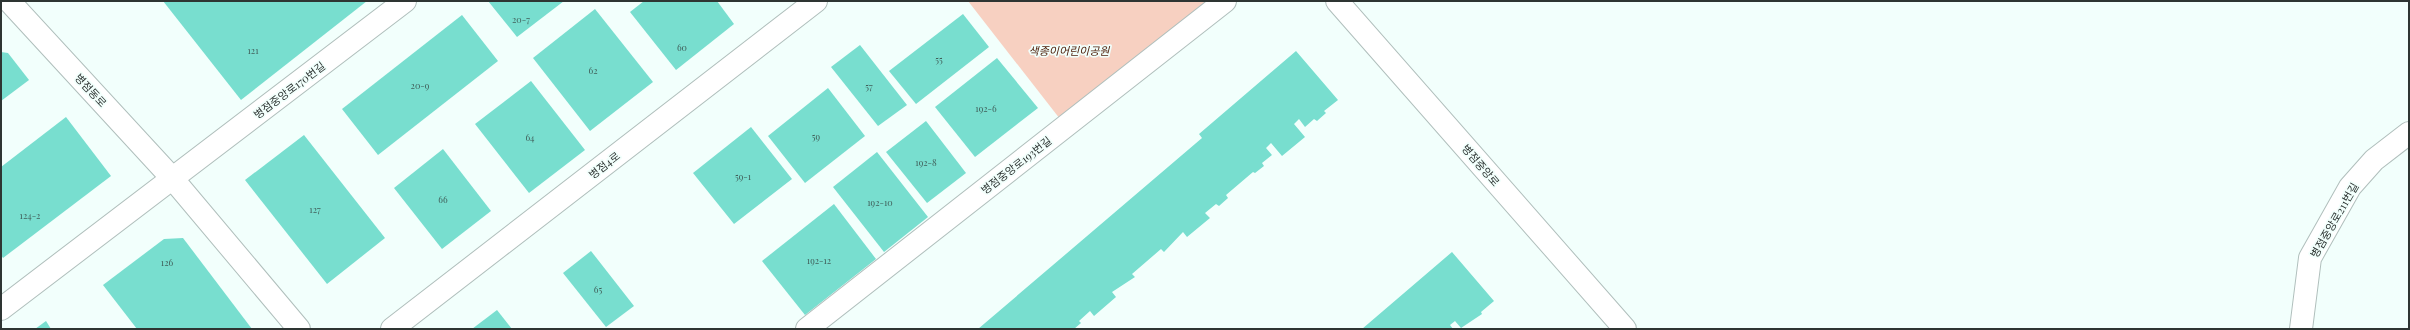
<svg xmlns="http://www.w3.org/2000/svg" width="2410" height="330" font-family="'Playfair Display','Noto Sans KR',serif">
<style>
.green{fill:#f7d0c1}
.building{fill:#78decf}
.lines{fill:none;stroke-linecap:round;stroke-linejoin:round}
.minor-casing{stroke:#b0bfbc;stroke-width:24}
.tertiary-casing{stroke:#b0bfbc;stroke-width:24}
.minor{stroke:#fff;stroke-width:22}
.tertiary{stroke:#fff;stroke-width:22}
.labels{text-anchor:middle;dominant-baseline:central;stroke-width:3.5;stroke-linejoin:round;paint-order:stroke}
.number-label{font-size:9px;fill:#405f5a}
.park-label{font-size:11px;font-style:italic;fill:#50220d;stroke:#f2fffc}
.street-label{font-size:11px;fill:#2e3533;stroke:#f2fffc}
</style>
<rect width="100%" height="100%" fill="#f2fffc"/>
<!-- green -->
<path class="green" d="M968,1H1212L1060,119Z"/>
<!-- building -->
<g class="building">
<path d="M163,1H367L241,100Z"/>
<path d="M488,1H564L517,37Z"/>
<path d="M644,1H717L734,24L676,70L630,12Z"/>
<path d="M595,9L653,82L590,131L533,58Z"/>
<path d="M963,14L989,47L916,104L889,71Z"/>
<path d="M462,15L498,61L378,155L342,109Z"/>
<path d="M860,45L907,105L878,126L831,67Z"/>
<path d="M1296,51L1338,100L1324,111L1326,113L1317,121L1314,119L1305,127L1299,119L1294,124L1305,137L1282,156L1271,143L1266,148L1272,155L1262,163L1264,166L1255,173L1253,172L1226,195L1228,198L1219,206L1216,204L1205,213L1210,218L1187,237L1183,232L1164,252L1161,249L1132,274L1135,277L1112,292L1116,297L1094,316L1090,311L1079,321L1081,323L1074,329H978L1202,138L1199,134Z"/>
<path d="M1,52L8,53L29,80L1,101Z"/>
<path d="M997,58L1038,108L975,157L935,107Z"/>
<path d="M531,81L585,150L529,193L475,124Z"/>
<path d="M828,88L865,136L805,183L768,136Z"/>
<path d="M66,117L111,176L3,258L1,255V167Z"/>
<path d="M926,121L966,173L927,203L886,152Z"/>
<path d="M751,127L792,179L734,224L693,173Z"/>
<path d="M304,135L385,238L327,284L245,180Z"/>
<path d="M443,149L491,211L442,249L394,188Z"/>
<path d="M877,152L928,217L884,252L833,187Z"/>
<path d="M834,204L876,259L805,315L762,261Z"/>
<path d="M183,238L252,329H137L103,285L164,239Z"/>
<path d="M591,251L634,306L606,327L563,273Z"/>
<path d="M1452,252L1494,301L1481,312L1482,314L1461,328L1455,321L1450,325L1453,329H1362Z"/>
<path d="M497,310L512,329H472Z"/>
<path d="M46,321L51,329H35Z"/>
</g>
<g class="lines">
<!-- minor casing -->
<g class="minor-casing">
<g id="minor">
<path d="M9,1L172,178L299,329"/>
<path d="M1,309L405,1"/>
<path d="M392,329L816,1"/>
<path d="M807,329L1225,1"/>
<path d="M2301,329L2310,258L2350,187L2374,160L2409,133"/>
</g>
</g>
<!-- tertiary casing -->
<g class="tertiary-casing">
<path id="tertiary" d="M1337,1L1625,329"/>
</g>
<!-- minor -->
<use href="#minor" class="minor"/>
<!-- tertiary -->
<use href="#tertiary" class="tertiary"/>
</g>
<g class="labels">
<!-- number labels -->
<g class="number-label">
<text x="521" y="19">20-7</text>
<text x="682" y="47">60</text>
<text x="253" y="50">121</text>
<text x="939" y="59">55</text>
<text x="593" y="70">62</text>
<text x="420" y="85">20-9</text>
<text x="869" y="86">57</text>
<text x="986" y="108">192-6</text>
<text x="816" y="136">59</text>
<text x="530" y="137">64</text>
<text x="926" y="162">192-8</text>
<text x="743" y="176">59-1</text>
<text x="443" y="199">66</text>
<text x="880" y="202">192-10</text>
<text x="315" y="209">127</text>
<text x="30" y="215">124-2</text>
<text x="819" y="260">192-12</text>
<text x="167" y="262">126</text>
<text x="598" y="289">65</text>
</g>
<!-- park labels -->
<g class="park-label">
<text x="1069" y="50">색종이어린이공원</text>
</g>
<!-- street labels -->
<g class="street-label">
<text transform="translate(91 90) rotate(47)">병점동로</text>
<text transform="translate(289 90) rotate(-37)">병점중앙로170번길</text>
<text transform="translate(604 165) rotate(-38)">병점4로</text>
<text transform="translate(1016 165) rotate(-38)">병점중앙로193번길</text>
<text transform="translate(1481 165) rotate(49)">병점중앙로</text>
<text transform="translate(2334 220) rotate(-60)">병점중앙로211번길</text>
</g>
</g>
<!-- border -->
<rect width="2410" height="330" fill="none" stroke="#2e3533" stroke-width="4"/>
</svg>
